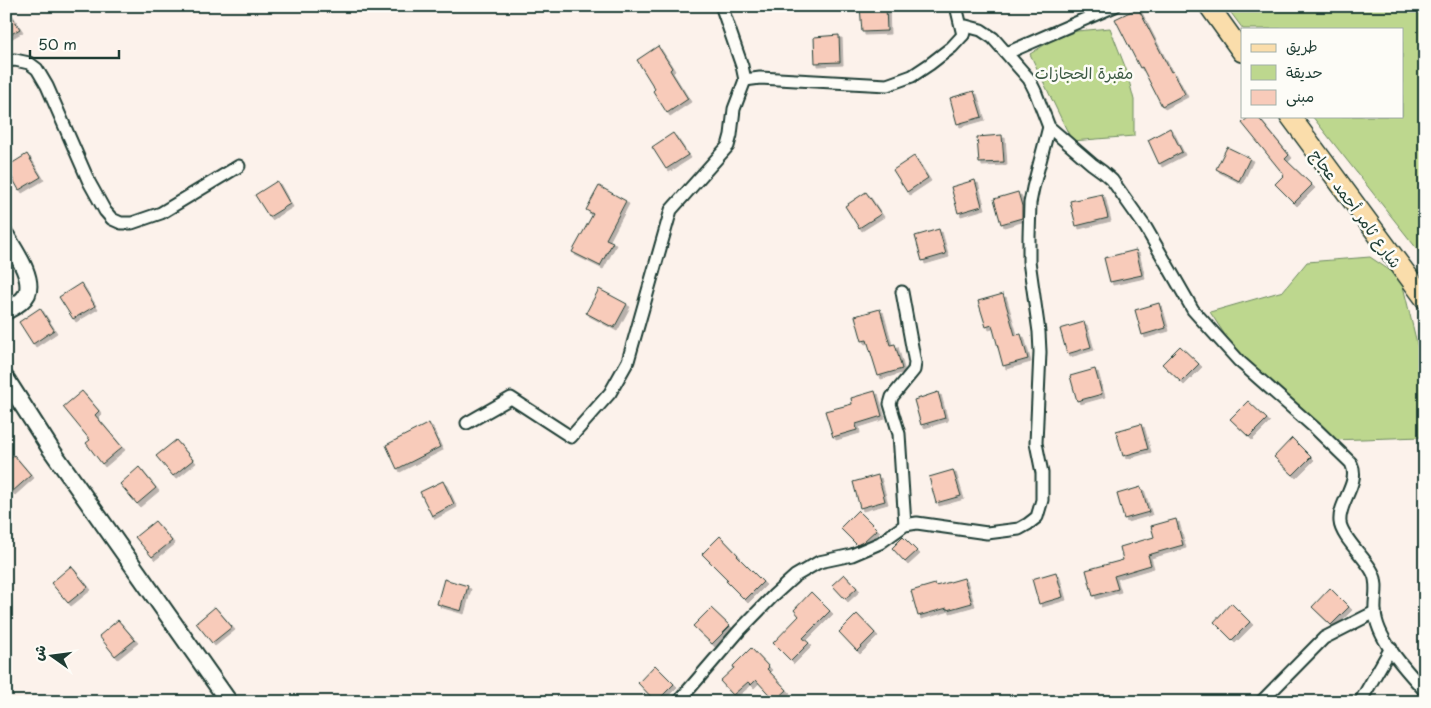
<svg xmlns="http://www.w3.org/2000/svg" width="1431" height="708" font-family="'Playpen Sans','Playpen Sans Arabic',sans-serif">
<style>
.green{fill:#bdd78e;stroke:#6e8a61}
.building{fill:#f8cbba;stroke:#1f3d34;filter:url(#shadow)}
.lines{fill:none;stroke-linecap:round;stroke-linejoin:round}
.street-casing{stroke:#1f3d34;stroke-width:15}
.secondary-casing{stroke:#1f3d34;stroke-width:20}
.primary-casing{stroke:#1f3d34;stroke-width:22}
.street{stroke:#fdfcf7;stroke-width:11}
.secondary{stroke:#fdfcf7;stroke-width:16}
.primary{stroke:#faddab;stroke-width:19}
.labels{text-anchor:middle;dominant-baseline:central;stroke-width:5;stroke-linejoin:round;paint-order:stroke}
.park-label{font-size:16px;fill:#3f5c46;stroke:#fdfcf7}
.street-label{font-size:16px;fill:#1f3d34;stroke:#fdfcf7}
</style>
<defs>
<filter id="shadow"><feDropShadow dx="3" dy="3" stdDeviation="0" flood-color="#0004"/></filter>
</defs>
<rect width="100%" height="100%" fill="#fcf2eb"/>
<filter id="ink" filterUnits="userSpaceOnUse"><feTurbulence type="fractalNoise" baseFrequency=".02" numOctaves="2"/><feDisplacementMap in="SourceGraphic" scale="10" xChannelSelector="R" yChannelSelector="G"/><feConvolveMatrix kernelMatrix="1 2 1 2 8 2 1 2 1" color-interpolation-filters="sRGB"/></filter>
<g filter="url(#ink)">
<!-- green -->
<g class="green">
<path d="M1226,6H1425V259L1312,116H1402V29H1243Z"/>
<path d="M1110,28L1126,69L1134,100V136L1072,141L1030,54L1052,40L1077,31Z"/>
<path d="M1370,257L1401,278L1423,368L1422,437L1332,440L1314,419L1278,397L1238,355L1210,312L1283,291L1307,262Z"/>
</g>
<!-- building -->
<g class="building">
<path d="M860,6H886L887,31L862,32Z"/>
<path d="M6,7L20,29L6,37Z"/>
<path d="M1138,8L1171,72L1173,71L1185,94L1162,106L1142,67L1140,68L1115,19Z"/>
<path d="M839,35L840,62L815,63L814,37Z"/>
<path d="M658,46L672,68L670,70L688,99L667,113L653,91L655,89L637,60Z"/>
<path d="M974,91L982,117L957,124L950,98Z"/>
<path d="M1250,116H1257L1289,155L1285,159L1312,185L1294,203L1275,184L1284,175L1242,123Z"/>
<path d="M1170,128L1182,152L1159,164L1148,140Z"/>
<path d="M673,133L688,155L666,169L652,147Z"/>
<path d="M1002,135L1004,162L979,163L977,137Z"/>
<path d="M1227,147L1250,158L1239,181L1216,169Z"/>
<path d="M27,154L41,177L19,190L6,167Z"/>
<path d="M914,156L928,178L907,192L893,170Z"/>
<path d="M975,180L982,206L958,213L951,187Z"/>
<path d="M277,181L290,204L269,217L255,195Z"/>
<path d="M599,186L626,201L606,239L613,242L600,266L572,252L593,214L586,210Z"/>
<path d="M866,192L881,214L859,228L845,206Z"/>
<path d="M1018,192L1022,206V218L1001,224L994,199Z"/>
<path d="M1102,194L1108,218L1076,226L1070,201Z"/>
<path d="M939,229L946,254L922,261L915,236Z"/>
<path d="M1136,250L1142,275L1110,282L1104,258Z"/>
<path d="M81,283L95,306L73,319L59,297Z"/>
<path d="M599,289L627,304L614,328L586,313Z"/>
<path d="M1003,294L1015,335L1021,334L1028,359L1003,366L992,325L986,327L978,301Z"/>
<path d="M1159,303L1166,328L1142,335L1135,310Z"/>
<path d="M40,308L54,330L33,344L19,322Z"/>
<path d="M880,309L890,345L895,344L902,369L878,376L867,340L862,341L855,316Z"/>
<path d="M1084,322L1091,347L1067,354L1060,329Z"/>
<path d="M1180,346L1199,364L1181,382L1162,364Z"/>
<path d="M1095,369L1102,394L1077,401L1070,376Z"/>
<path d="M82,391L99,411L95,415L122,447L102,464L86,443L90,440L63,407Z"/>
<path d="M875,391L882,416L856,424L857,430L833,437L825,411L852,404L851,398Z"/>
<path d="M938,392L945,418L921,425L914,400Z"/>
<path d="M1248,401L1267,419L1249,437L1230,419Z"/>
<path d="M429,423L440,447L397,469L386,445Z"/>
<path d="M1141,424L1148,449L1123,456L1116,431Z"/>
<path d="M1292,438L1311,457L1293,475L1274,457Z"/>
<path d="M176,440L193,460L173,476L156,456Z"/>
<path d="M14,455L31,475L12,492L6,485V462Z"/>
<path d="M139,467L156,488L137,504L120,484Z"/>
<path d="M953,470L961,496L936,503L929,477Z"/>
<path d="M878,475L885,501L860,508L853,482Z"/>
<path d="M443,481L454,504L432,516L420,492Z"/>
<path d="M1141,487L1149,512L1124,519L1117,494Z"/>
<path d="M858,510L877,529L863,542L857,545L840,528Z"/>
<path d="M1176,519L1183,545L1148,555L1151,565L1114,576L1118,589L1093,596L1086,570L1123,560L1120,547L1154,537L1151,526Z"/>
<path d="M155,521L172,541L152,557L135,537Z"/>
<path d="M720,536L738,555L737,556L763,582L745,600L726,581L728,580L702,554Z"/>
<path d="M903,537L917,551L905,562L892,548Z"/>
<path d="M71,566L88,587L68,603L51,583Z"/>
<path d="M1056,572L1063,597L1039,604L1032,579Z"/>
<path d="M844,574L857,588L845,599L832,585Z"/>
<path d="M964,578L972,603L947,610V608L918,616L911,591L935,584L936,586Z"/>
<path d="M444,579L468,586L461,611L437,604Z"/>
<path d="M1330,588L1349,607L1331,625L1312,607Z"/>
<path d="M811,592L830,611L803,638L809,643L791,661L773,643L799,616L794,610Z"/>
<path d="M1231,603L1250,622L1232,640L1214,622Z"/>
<path d="M215,607L232,627L212,643L196,623Z"/>
<path d="M711,608L730,626L712,644L693,626Z"/>
<path d="M857,614L875,633L857,651L839,632Z"/>
<path d="M118,620L135,640L115,656L99,636Z"/>
<path d="M751,648L769,667L767,669L787,690L775,701L756,680L751,685L748,682L733,695L720,681L734,668L733,666Z"/>
<path d="M655,665L674,684L656,702L638,683Z"/>
</g>
<g class="lines">
<!-- street casing -->
<g class="street-casing">
<g id="street">
<path d="M956,6L963,35"/>
<path d="M722,8L742,66L745,80L760,78L887,85L912,76L930,64L952,47L963,35L966,26L981,30L993,38L1029,79L1035,91L1049,127L1092,164L1103,172L1112,180L1146,228L1193,310L1239,361L1316,429L1351,463C1361,483 1338,502 1340,522C1341,537 1366,558 1373,573C1379,585 1374,598 1375,611C1376,639 1407,671 1425,691"/>
<path d="M1007,53L1115,6"/>
<path d="M6,61L15,60L29,63L37,69L47,86L89,182L105,211L112,219L121,223H132L161,213L239,166"/>
<path d="M902,292L915,363L914,370L892,397L890,404L899,434L905,525"/>
<path d="M467,423L511,398L571,437L610,393L628,361L671,210L728,146L731,135L734,109L745,80"/>
<path d="M678,702L740,630L774,595L795,576L819,562L852,555L880,543L905,525L917,523L987,533L1019,529L1028,524L1037,517L1042,500V473L1036,443L1040,352L1039,332L1029,261V236L1030,203L1033,188L1049,127"/>
<path d="M1261,702L1324,638L1375,612"/>
<path d="M1360,702L1391,648"/>
</g>
</g>
<!-- secondary casing -->
<g class="secondary-casing">
<g id="secondary">
<path d="M6,236C14,250 34,277 27,294C23,302 14,307 6,311"/>
<path d="M6,379L50,448L229,702"/>
</g>
</g>
<!-- primary casing -->
<g class="primary-casing">
<g id="primary">
<path d="M1209,6L1242,52"/>
<path d="M1290,116L1425,299"/>
</g>
</g>
<!-- street -->
<use href="#street" class="street"/>
<!-- secondary -->
<use href="#secondary" class="secondary"/>
<!-- primary -->
<use href="#primary" class="primary"/>
</g>
</g>
<g class="labels">
<!-- park labels -->
<g class="park-label">
<text x="1084" y="72">مقبرة الحجازات</text>
</g>
<!-- street labels -->
<g class="street-label">
<text transform="translate(1357 208) rotate(54)">شارع ثامر أحمد عجاج</text>
</g>
</g>
<!-- margin -->
<rect width="1431" height="708" fill="none" stroke="#fdfcf7" stroke-width="25"/>
<rect x="12" y="12" width="1406" height="683" fill="none" stroke="#1f3d34" stroke-width="2" filter="url(#ink)"/>
<!-- legend -->
<rect x="1241" y="28" width="162" height="90" fill="#fdfcf7" stroke="#a4b0a9"/>
<rect x="1251" y="44" width="25" height="8" fill="#faddab" stroke="#a4b0a9"/>
<text x="1286" y="52" font-size="15" fill="#1f3d34">طريق</text>
<rect x="1251" y="65" width="25" height="15" fill="#bdd78e" stroke="#a4b0a9"/>
<text x="1286" y="78" font-size="15" fill="#1f3d34">حديقة</text>
<rect x="1251" y="90" width="25" height="15" fill="#f8cbba" stroke="#a4b0a9"/>
<text x="1286" y="102" font-size="15" fill="#1f3d34">مبنى</text>
<!-- north arrow -->
<g transform="translate(52 656) rotate(284)" stroke="#fdfcf7" stroke-width="4" paint-order="stroke">
<path d="M0-4L9 19L0 12L-9 19Z" fill="#1f3d34"/>
<text y="-8" font-size="14" font-weight="bold" text-anchor="middle" fill="#1f3d34">ش</text>
</g>
<!-- scale -->
<path d="M30 50v8h89v-8" fill="none" stroke="#1f3d34" stroke-width="2.5"/>
<text x="38" y="50" font-size="15" fill="#1f3d34" stroke="#fdfcf7" stroke-width="4" paint-order="stroke">50 m</text>
</svg>
